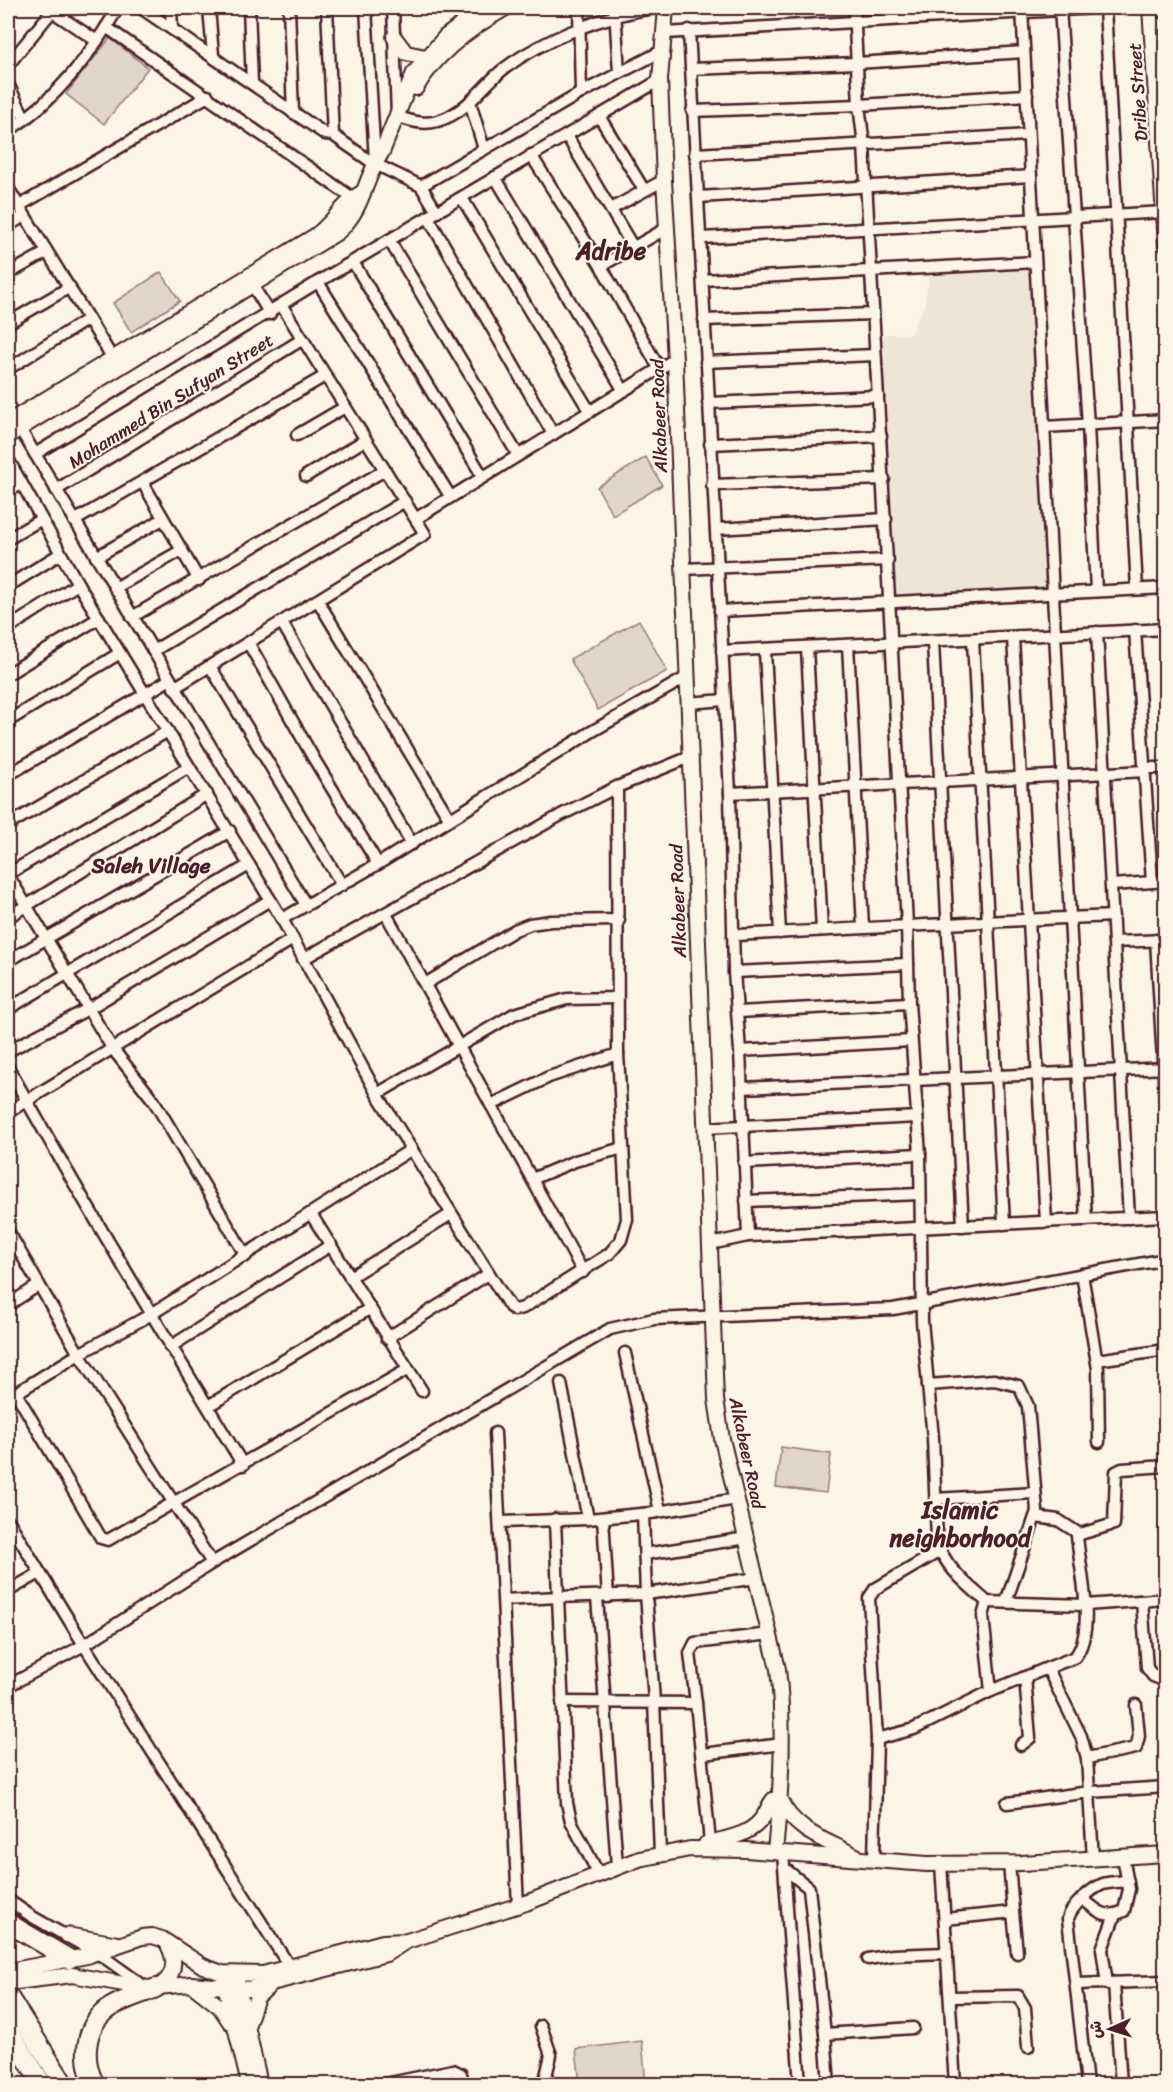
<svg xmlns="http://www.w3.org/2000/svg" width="1173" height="2092" font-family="Sriracha,'Playpen Sans Arabic',sans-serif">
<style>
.built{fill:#eee5d7}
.pitch{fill:#e2d5ca;stroke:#967a7a;stroke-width:1.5}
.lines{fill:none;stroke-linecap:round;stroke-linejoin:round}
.street-casing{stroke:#4a1f2b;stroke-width:15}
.secondary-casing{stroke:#4a1f2b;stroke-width:18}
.highway-casing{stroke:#4a1f2b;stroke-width:22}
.street{stroke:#fcf5e5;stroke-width:10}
.secondary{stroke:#fcf5e5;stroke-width:14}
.highway{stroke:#fcf5e5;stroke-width:18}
.labels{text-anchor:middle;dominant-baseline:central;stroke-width:4.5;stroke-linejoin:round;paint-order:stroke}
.street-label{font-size:18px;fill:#4a1f2b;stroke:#fcf5e5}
.quarter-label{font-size:21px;font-weight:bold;fill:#4a1f2b;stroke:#fcf5e5}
.district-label{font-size:24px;font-weight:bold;fill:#4a1f2b;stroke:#fcf5e5}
</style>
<rect width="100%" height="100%" fill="#fcf5e5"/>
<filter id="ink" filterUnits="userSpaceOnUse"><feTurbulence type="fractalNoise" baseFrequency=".0167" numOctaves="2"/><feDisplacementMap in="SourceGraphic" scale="12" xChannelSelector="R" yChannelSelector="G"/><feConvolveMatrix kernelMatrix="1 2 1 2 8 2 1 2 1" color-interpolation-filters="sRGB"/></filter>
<g filter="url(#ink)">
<!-- built -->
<path class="built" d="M1035,263L1053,594L890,603L875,334H910L924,307L930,270Z"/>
<!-- pitch -->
<g class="pitch">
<path d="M110,38L148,68L104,124L66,94Z"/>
<path d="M161,272L180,301L131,332L113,303Z"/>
<path d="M646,457L662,485L613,515L597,487Z"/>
<path d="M639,620L667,671L598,710L570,659Z"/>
<path d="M781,1447L831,1454L826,1493L776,1487Z"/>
<path d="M642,2041L646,2084H580L576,2049Z"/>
</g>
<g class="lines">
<!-- street casing -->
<g class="street-casing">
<g id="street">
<path d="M47,8L97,41"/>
<path d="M141,8L325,134L333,135L373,163L421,186L581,93L664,50"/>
<path d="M171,8L172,29"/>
<path d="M209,8L213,55"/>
<path d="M249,8L252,83"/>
<path d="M289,8L293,113"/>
<path d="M327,8L333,135"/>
<path d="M366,8L375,161"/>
<path d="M393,8L397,116C416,124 432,126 450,116C472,105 486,82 505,68C544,39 607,14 654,8"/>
<path d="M468,8V17"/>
<path d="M579,8L581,93"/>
<path d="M854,8L859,105L864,145L907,924L909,1003L920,1154L922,1321L933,1438L937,1541C944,1567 968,1585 987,1602L1086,1605L1166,1599"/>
<path d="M1022,8L1086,1220"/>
<path d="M1060,8L1088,425L1096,591"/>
<path d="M1105,8L1137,589"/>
<path d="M615,10L619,72"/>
<path d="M1151,24H1166"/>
<path d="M106,27L357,201"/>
<path d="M689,30L730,793L734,972L740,1051L748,1236L1166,1216"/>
<path d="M665,33L1097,8"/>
<path d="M8,65L52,11"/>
<path d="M691,69L857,63L1024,52"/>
<path d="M8,84L25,119"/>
<path d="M470,102L484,149"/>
<path d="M692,111L859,105L1027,95"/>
<path d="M599,116L644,190"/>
<path d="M8,131C56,100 89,57 118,8"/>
<path d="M567,136L633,247"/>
<path d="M695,154L1028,135"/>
<path d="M531,155L601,266L659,368"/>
<path d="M495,177L624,391"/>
<path d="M421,186L437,212"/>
<path d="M8,188L113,359"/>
<path d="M699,197L1031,176"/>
<path d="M462,198L590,412"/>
<path d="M19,206L208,96"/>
<path d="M611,209L664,180"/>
<path d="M428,217L553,434"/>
<path d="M8,226L24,216"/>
<path d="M702,238L1164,212"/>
<path d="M389,240L518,455"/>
<path d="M353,262L483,477"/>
<path d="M601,266L667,228"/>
<path d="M8,274L47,252"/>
<path d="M703,280L1035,262"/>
<path d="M318,282L450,496"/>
<path d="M253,286L270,314"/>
<path d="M704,320L873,314"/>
<path d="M8,323L70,287"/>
<path d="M706,362L875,355"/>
<path d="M8,369L88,319"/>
<path d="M708,403L878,396"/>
<path d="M17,424L306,905"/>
<path d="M1044,427L1166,420"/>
<path d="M297,435L345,407"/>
<path d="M710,444L881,436"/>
<path d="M35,454L318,282L660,80"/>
<path d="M8,459L78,584L282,919L377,1094L510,1307L515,1310L523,1308L609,1254L621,1240L627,1219L618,1054L617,787"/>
<path d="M306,476L365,440"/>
<path d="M143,483L199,580"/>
<path d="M712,485L884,479"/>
<path d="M56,490L303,339"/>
<path d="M8,491L21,484"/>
<path d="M417,518L675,359"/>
<path d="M74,521L325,376"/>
<path d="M716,529L886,519"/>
<path d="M8,539L40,520"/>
<path d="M96,557L163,519"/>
<path d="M683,569L888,560"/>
<path d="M8,586L60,554"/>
<path d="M115,588L182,550"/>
<path d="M318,601L449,818"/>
<path d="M720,611L1166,588"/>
<path d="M132,617L385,470"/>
<path d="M282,623L412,844"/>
<path d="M8,628L78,584"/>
<path d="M1135,630L1152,882"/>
<path d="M1097,632L1129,1218"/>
<path d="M1013,638L1046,1222"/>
<path d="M973,641L1004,1224"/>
<path d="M933,642L963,1226"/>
<path d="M249,644L314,759L378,864"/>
<path d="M848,645L863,927"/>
<path d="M807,648L822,930"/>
<path d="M153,651L405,501"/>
<path d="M722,651L1166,629"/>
<path d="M765,651L780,933"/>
<path d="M210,666L342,885"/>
<path d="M8,674L99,618"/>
<path d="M174,688L425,534L282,306"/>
<path d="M688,703L724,700"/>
<path d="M8,721L120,653"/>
<path d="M1146,768H1166"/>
<path d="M8,775L169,680"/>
<path d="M730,793L1146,771"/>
<path d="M8,825L168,731"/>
<path d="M8,874L189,767"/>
<path d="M8,875L112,1048L154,1101L246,1256"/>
<path d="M1112,885L1166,881"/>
<path d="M386,914L583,1272"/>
<path d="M8,917L207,794"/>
<path d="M282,919L378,864L591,732L687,677"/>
<path d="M733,935C860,929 986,921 1113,916"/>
<path d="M1156,940L1166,1113"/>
<path d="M1114,942L1166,940"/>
<path d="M303,959L561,815L617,787L690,757"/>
<path d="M8,961L230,831"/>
<path d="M734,972L908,964"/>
<path d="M425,984L515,930L530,924L551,921L619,920"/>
<path d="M8,1009L249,865"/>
<path d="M738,1012L909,1003"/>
<path d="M8,1051L88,1009L270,900"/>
<path d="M740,1051L911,1041"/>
<path d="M8,1067C83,1202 163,1333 243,1465"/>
<path d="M742,1088L1166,1068"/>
<path d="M377,1094L514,1014L567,999L617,998"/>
<path d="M491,1105L549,1077L618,1054"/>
<path d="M8,1112L293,939"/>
<path d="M705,1128L917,1117"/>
<path d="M744,1163L920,1154"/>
<path d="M532,1179L575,1161L623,1148"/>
<path d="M746,1201L920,1194"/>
<path d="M311,1214L422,1391"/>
<path d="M8,1231L79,1354L212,1563"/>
<path d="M710,1244L748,1236"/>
<path d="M1082,1274L1098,1369L1099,1442"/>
<path d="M350,1277L451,1214"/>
<path d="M8,1305L39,1285"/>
<path d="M387,1338L487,1275"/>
<path d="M170,1347L331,1245"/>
<path d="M625,1353L660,1511"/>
<path d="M1097,1360L1166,1350"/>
<path d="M561,1383L588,1519"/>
<path d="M928,1385L994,1380L1019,1386L1028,1406L1037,1511L1006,1602"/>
<path d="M16,1393L101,1538L108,1540L407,1370"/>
<path d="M8,1398L79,1354L150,1315L412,1149"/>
<path d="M208,1406L369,1309"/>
<path d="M495,1433L518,1906"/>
<path d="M936,1499L1035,1493"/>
<path d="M643,1514L646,1594L757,1578"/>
<path d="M1036,1517L1058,1520L1078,1533"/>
<path d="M603,1518L608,1597"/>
<path d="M8,1520L84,1645L293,1972"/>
<path d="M500,1522L588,1519L651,1513L737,1499"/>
<path d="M645,1554L747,1538"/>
<path d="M8,1591L40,1573"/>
<path d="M597,1597L617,1866"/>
<path d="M504,1600L558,1597L555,1519"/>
<path d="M1142,1601L1147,1668L1153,1676L1166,1681"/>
<path d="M987,1602L983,1616L991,1691"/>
<path d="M1048,1669L1081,1736L1087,1758L1093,1859"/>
<path d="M8,1686L84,1645L212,1563L610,1329L654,1319L893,1309L1166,1259"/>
<path d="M562,1702L696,1703L710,1842"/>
<path d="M696,1703L690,1653L695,1643L770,1634"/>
<path d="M877,1739L914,1729L991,1691L1075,1657C1097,1629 1079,1568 1077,1535L1114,1524L1116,1472L1122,1469L1166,1466"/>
<path d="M1021,1745L1030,1738L1025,1677"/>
<path d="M703,1754L782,1744"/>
<path d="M1087,1758L1136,1748L1139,1736L1136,1705"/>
<path d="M1007,1803L1090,1792L1166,1787"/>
<path d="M783,1853L800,2084"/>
<path d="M874,1859L877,1739L869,1598L875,1589L940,1551"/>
<path d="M941,1864L955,2084"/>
<path d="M785,1869L809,1888L825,2034"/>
<path d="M598,1873L571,1821L567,1803L558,1597L646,1594L654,1701L660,1854"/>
<path d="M1083,1899C1097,1911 1106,1920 1124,1911L1129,1889L1123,1857"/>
<path d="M8,1900L31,1916L105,1958L144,1986"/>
<path d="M1013,1912L1017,1953"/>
<path d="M945,1919L1013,1912L1009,1863"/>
<path d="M868,1959L893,1955L947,1953"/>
<path d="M1076,1984L1166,1981"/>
<path d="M1107,1984L1102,1949L1115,1915"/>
<path d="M1114,1984L1121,2084"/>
<path d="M950,1997L1018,1996L1025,2008L1028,2047"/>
<path d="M541,2026L551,2055L544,2084"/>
<path d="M385,2084L453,2070L461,2074L464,2084"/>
<path d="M829,2084L825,2034L913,2028"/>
<path d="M1087,2084L1068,1919C1071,1906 1091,1889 1103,1884C1110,1882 1121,1882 1128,1881"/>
</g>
</g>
<!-- secondary casing -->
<g class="secondary-casing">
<g id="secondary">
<path d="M666,8L660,80L664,180L675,359L716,1399L722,1439L778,1669C785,1730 781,1792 775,1852"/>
<path d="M1150,8L1166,245"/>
<path d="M394,37L406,53L426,57"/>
<path d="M416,88C436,53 472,27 506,8"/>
<path d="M8,422L315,236C333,223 344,202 363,192"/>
<path d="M8,436L338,232C365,207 363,181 382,152L414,73L445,37L483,8"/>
<path d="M780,1800C795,1832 826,1840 856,1856"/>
<path d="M706,1844C725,1838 746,1837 760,1821C766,1815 768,1807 773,1800"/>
<path d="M67,1935L118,1944"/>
<path d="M8,1971L87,1956L142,1937L152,1936L162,1939L203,1966L222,1973L263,1974L383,1942L407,1941L526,1903L639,1859L690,1849L746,1850L927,1864L1022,1863L1166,1854"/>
<path d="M224,1981L249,2084"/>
<path d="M237,1981L260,2084"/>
<path d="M8,1983L72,1975L147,1988L191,1984L248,1989L386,1954L405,1942"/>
<path d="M191,1984L220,2007L230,2022"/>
<path d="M158,1987C175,1977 177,1962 168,1945"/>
<path d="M248,2024L257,1997L269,1986"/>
</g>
</g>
<!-- highway casing -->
<g class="highway-casing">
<g id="highway">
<path d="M8,1923L69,1959"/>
<path d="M8,1996L64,2084"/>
<path d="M8,2029L42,2084"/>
<path d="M8,2083L9,2084"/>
<path d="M95,2084C82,2062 84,2029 105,2011C119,2000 140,1995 156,1988"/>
</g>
</g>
<!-- street -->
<use href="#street" class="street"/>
<!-- secondary -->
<use href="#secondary" class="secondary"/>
<!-- highway -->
<use href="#highway" class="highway"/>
</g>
</g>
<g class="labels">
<!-- street labels -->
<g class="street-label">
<text transform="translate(1138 92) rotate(-94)">Dribe Street</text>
<text transform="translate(171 401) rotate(-32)">Mohammed Bin Sufyan Street</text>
<text transform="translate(659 416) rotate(-92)">Alkabeer Road</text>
<text transform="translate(678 901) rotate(-92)">Alkabeer Road</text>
<text transform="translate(747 1453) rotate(78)">Alkabeer Road</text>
</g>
<!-- quarter labels -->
<g class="quarter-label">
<text x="151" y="866">Saleh Village</text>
</g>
<!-- district labels -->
<g class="district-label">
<text x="611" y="251">Adribe</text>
<text x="960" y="1510">Islamic<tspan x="960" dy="28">neighborhood</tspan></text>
</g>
</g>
<!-- margin -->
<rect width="1173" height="2092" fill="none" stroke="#fcf5e5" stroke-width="30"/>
<rect x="15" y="15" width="1143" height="2062" fill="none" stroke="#4a1f2b" stroke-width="2" filter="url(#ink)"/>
<!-- north arrow -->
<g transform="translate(1110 2029) rotate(267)" stroke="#fcf5e5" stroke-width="4.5" paint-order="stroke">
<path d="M0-4.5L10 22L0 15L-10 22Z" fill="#4a1f2b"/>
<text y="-9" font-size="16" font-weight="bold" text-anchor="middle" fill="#4a1f2b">ش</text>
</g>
</svg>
